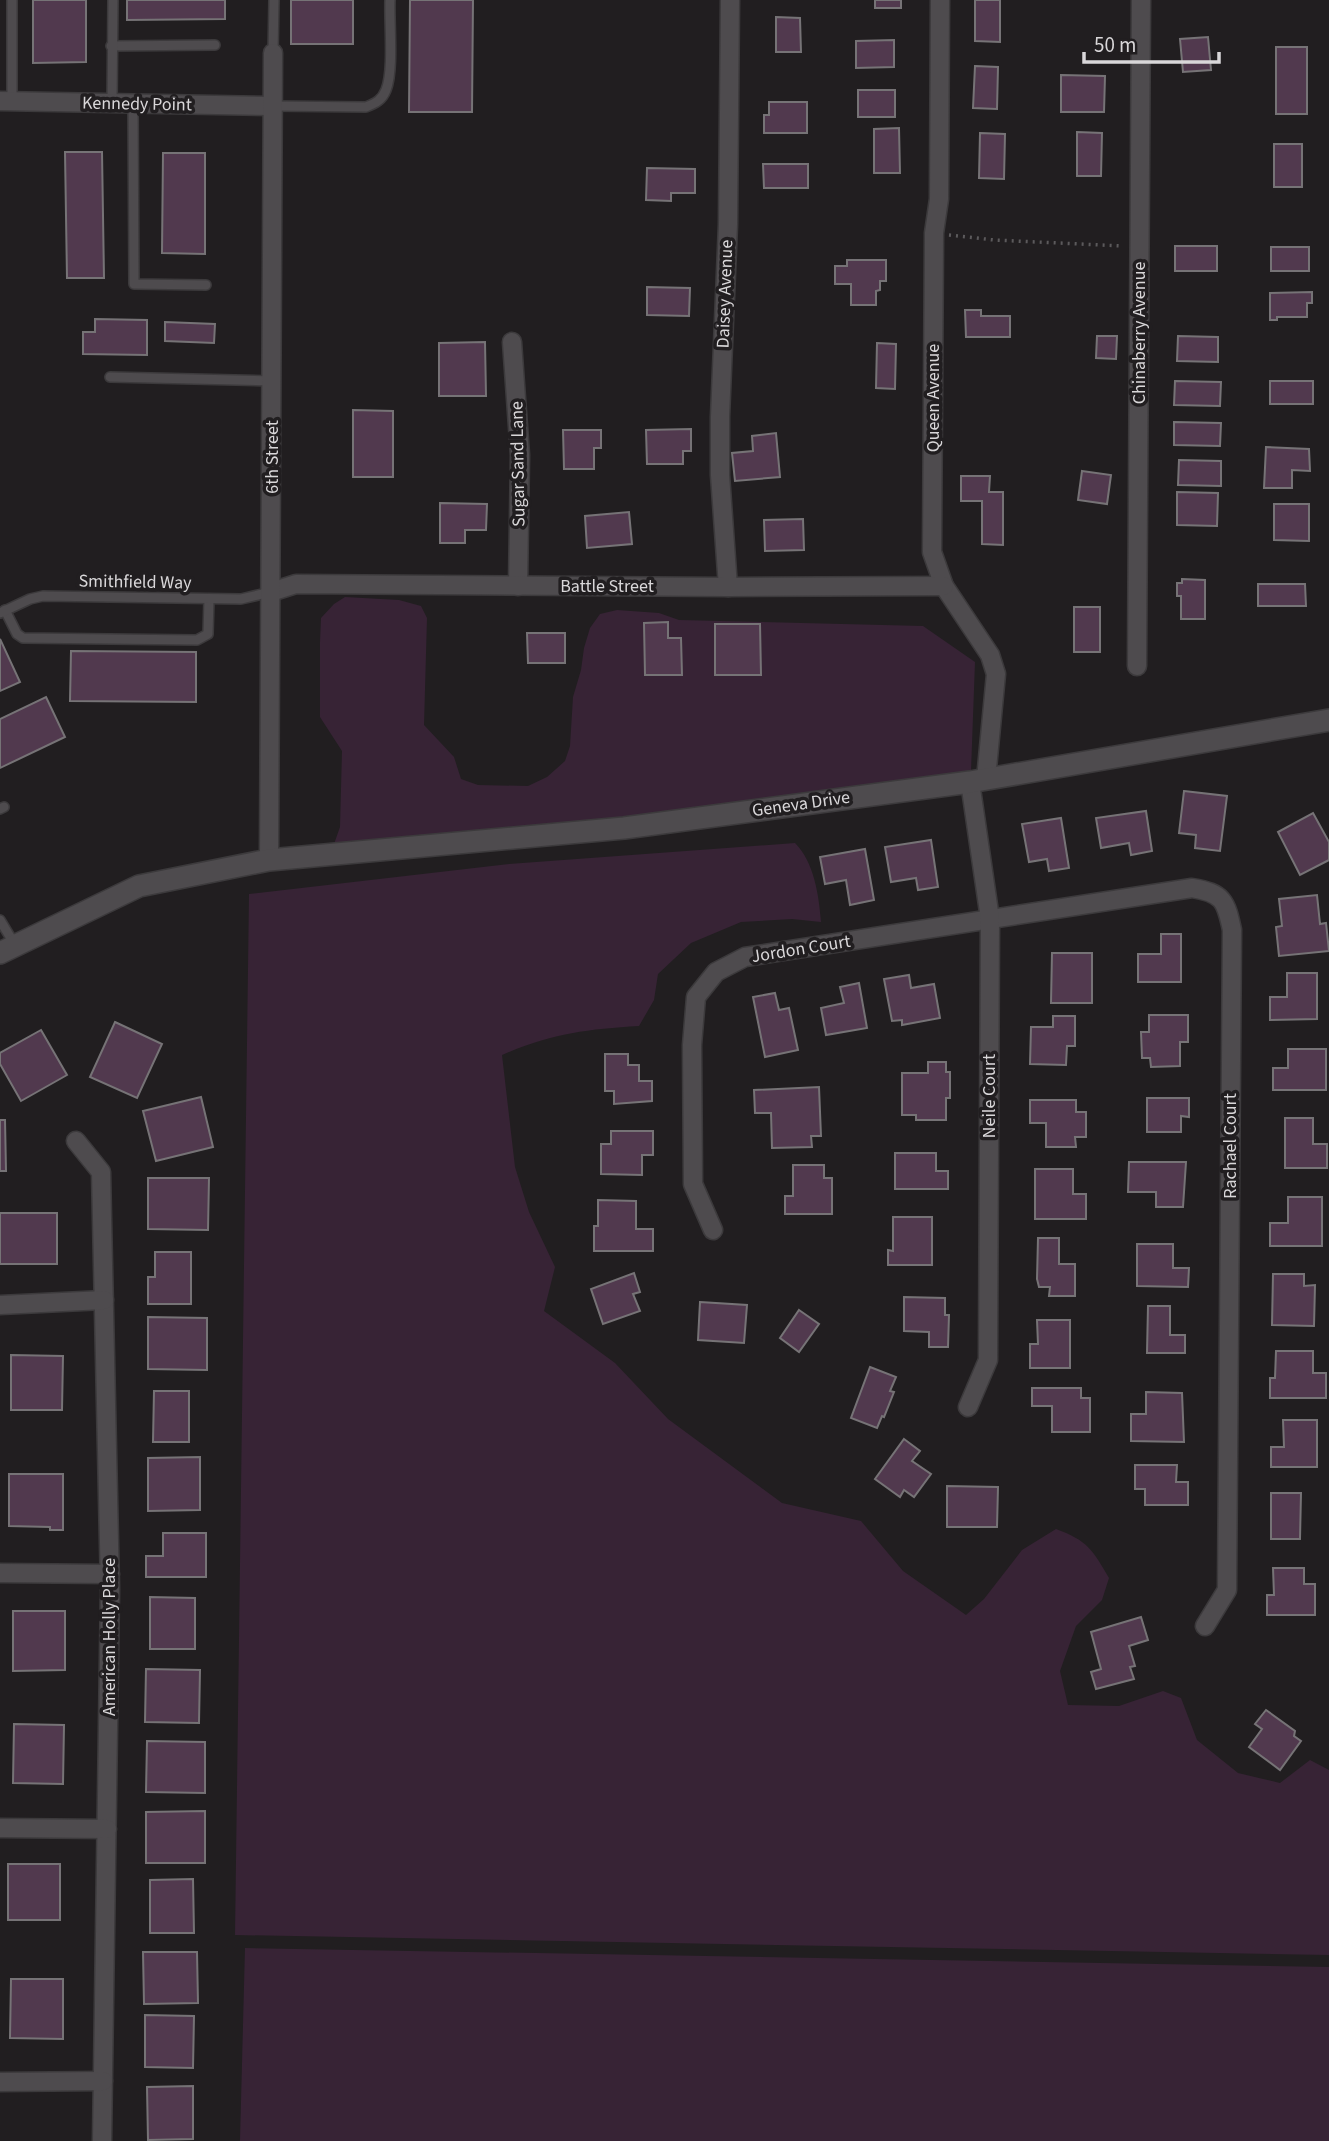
<svg xmlns="http://www.w3.org/2000/svg" width="1329" height="2141" font-family="'Source Sans 3',sans-serif">
<style>
.green{fill:#372335}
.building{fill:#51394e;stroke:#767376;stroke-width:2}
.lines{fill:none;stroke-linecap:round;stroke-linejoin:round}
.lane-casing{stroke:#3c3a3c;stroke-width:12}
.street-casing{stroke:#3c3a3c;stroke-width:21}
.secondary-casing{stroke:#3c3a3c;stroke-width:24}
.path{stroke:#5c5a5c;stroke-width:3.5;stroke-dasharray:2 5;stroke-linecap:butt}
.lane{stroke:#4e4b4e;stroke-width:9}
.street{stroke:#4e4b4e;stroke-width:18}
.secondary{stroke:#4e4b4e;stroke-width:21}
.labels{text-anchor:middle;dominant-baseline:central;stroke-width:7;stroke-linejoin:round;paint-order:stroke}
.street-label{font-size:18px;fill:#d9d7d9;stroke:#211e20}
</style>
<rect width="100%" height="100%" fill="#211e20"/>
<!-- green -->
<g class="green">
<path d="M345,597L399,600L421,606L427,618L424,725L454,757L461,779L478,785L528,786L547,777L565,761L570,746L573,697L581,670L584,648L590,628L600,614L617,610L659,613L679,620L923,626L975,662L971,771L624,817L334,844L340,827L342,751L320,717V642L321,618L334,604Z"/>
<path d="M795,843C814,862 819,895 821,922L792,919L741,922L691,943L658,974L654,1000L639,1026C587,1029 550,1034 502,1055L515,1167L529,1212L555,1267L544,1311L615,1363L668,1419L782,1503L861,1521L903,1571L966,1615L984,1599L1022,1550L1056,1529C1088,1541 1092,1549 1109,1578L1102,1600L1076,1626L1060,1671L1068,1705L1119,1706L1163,1691L1181,1698L1197,1740L1238,1773L1280,1783L1310,1760L1329,1770V1955L235,1935L249,894L509,864Z"/>
<path d="M245,1948L1329,1967V2141H240Z"/>
</g>
<!-- building -->
<g class="building">
<path d="M33,0H86V62L33,63Z"/>
<path d="M127,0H225V19L127,20Z"/>
<rect x="291" y="0" width="62" height="44"/>
<path d="M410,0H473L472,112H409Z"/>
<rect x="875" y="0" width="26" height="8"/>
<path d="M975,0H1000V42L975,41Z"/>
<path d="M776,17L800,18L801,52H776Z"/>
<path d="M1208,37L1211,70L1183,72L1180,39Z"/>
<path d="M894,40V67L856,68V41Z"/>
<rect x="1276" y="47" width="31" height="67"/>
<path d="M975,66L998,67L997,109L973,108Z"/>
<path d="M1061,75L1105,76L1104,112H1061Z"/>
<rect x="858" y="90" width="37" height="27"/>
<path d="M769,102H807V133H764V115H769Z"/>
<path d="M899,128L900,173H874V129Z"/>
<path d="M1077,132L1102,133L1101,176H1077Z"/>
<path d="M980,133L1005,134L1004,179L979,178Z"/>
<rect x="1274" y="144" width="28" height="43"/>
<path d="M65,152H102L104,278H67Z"/>
<path d="M163,153H205V254L162,253Z"/>
<path d="M763,164H808V188H764Z"/>
<path d="M647,168L695,169V193H671V201L646,200Z"/>
<rect x="1175" y="246" width="42" height="25"/>
<rect x="1271" y="247" width="38" height="24"/>
<path d="M847,260H886V281H880V290L876,291V305H851V284H835V266H847Z"/>
<path d="M647,287L690,288L689,316L647,315Z"/>
<path d="M1312,292V303H1307V317H1277V320H1270V293Z"/>
<path d="M965,310H981V316H1010V337H966Z"/>
<path d="M95,319L147,320V355L83,354V332H95Z"/>
<path d="M165,322L215,324L214,343L165,341Z"/>
<path d="M1097,336H1117L1116,359L1096,358Z"/>
<path d="M1178,336L1218,337V362L1177,361Z"/>
<path d="M485,342L486,396H439V343Z"/>
<path d="M877,343L896,344L895,389L876,388Z"/>
<path d="M1175,381L1221,382L1220,406L1174,405Z"/>
<rect x="1270" y="381" width="43" height="23"/>
<path d="M353,410L393,411V477H353Z"/>
<path d="M1174,422L1221,423L1220,446L1174,445Z"/>
<path d="M691,429V451H683V464H647L646,430Z"/>
<path d="M563,430H601V448H594V469H564Z"/>
<path d="M776,433L780,477L735,481L732,453L753,451L752,436Z"/>
<path d="M1266,447L1309,449L1310,471L1292,470V488H1264Z"/>
<path d="M1179,460L1221,461V486L1178,485Z"/>
<path d="M1082,471L1111,475L1107,504L1078,500Z"/>
<path d="M961,476H990L989,492H1003V545L982,544V501H961Z"/>
<path d="M1177,492L1218,493L1217,526L1177,525Z"/>
<path d="M440,503L487,504L486,530H465V543H440Z"/>
<path d="M1274,504H1309V541L1274,540Z"/>
<path d="M629,512L632,544L587,548L585,516Z"/>
<path d="M803,519L804,550L765,551L764,520Z"/>
<path d="M1182,579L1205,580V619H1181V596H1177V583H1182Z"/>
<path d="M1258,584H1305L1306,606H1258Z"/>
<rect x="1074" y="607" width="26" height="45"/>
<path d="M668,622V638H681L682,675H645L644,623Z"/>
<path d="M715,624H760L761,675H715Z"/>
<path d="M527,633H565V663H528Z"/>
<path d="M0,639L20,682L0,691Z"/>
<path d="M71,651L196,652V702L70,701Z"/>
<path d="M46,697L65,737L0,768V719Z"/>
<path d="M1184,791L1227,796L1220,851L1195,848L1196,835L1179,833Z"/>
<path d="M1146,811L1152,851L1131,855L1129,843L1101,848L1096,818Z"/>
<path d="M1313,813L1329,842V860L1300,875L1278,832Z"/>
<path d="M1061,818L1069,868L1049,871L1047,859L1029,862L1022,824Z"/>
<path d="M931,840L938,887L918,890L916,878L891,882L885,847Z"/>
<path d="M865,849L874,900L850,905L846,880L825,884L820,857Z"/>
<path d="M1317,895L1320,924L1326,923L1329,951L1279,956L1276,927L1282,926L1279,899Z"/>
<path d="M1161,934H1181V982H1138V954H1161Z"/>
<path d="M1052,953H1092V1003H1051Z"/>
<path d="M1287,973H1317V1019L1270,1020V997H1287Z"/>
<path d="M909,975L911,988L934,984L940,1018L902,1025V1020L892,1021L884,979Z"/>
<path d="M859,983L867,1028L826,1035L821,1008L844,1003L840,987Z"/>
<path d="M775,993L779,1010L789,1008L798,1050L765,1057L753,997Z"/>
<path d="M1149,1015H1188V1042H1180V1066L1151,1067L1150,1058H1142L1141,1032H1149Z"/>
<path d="M1053,1016H1075V1046H1067L1066,1065L1030,1064L1031,1027H1053Z"/>
<path d="M115,1022L162,1044L137,1098L90,1077Z"/>
<path d="M41,1030L67,1075L21,1101L0,1064V1053Z"/>
<path d="M1288,1049H1326V1090H1273V1068H1288Z"/>
<path d="M605,1054H628V1065H639V1081H652V1101L614,1104V1091H605Z"/>
<path d="M928,1062H946V1072H950V1098H946V1120H916V1115H902V1073H928Z"/>
<path d="M819,1087L821,1136H811L812,1147L772,1148L771,1113H755L754,1090Z"/>
<path d="M201,1097L213,1147L156,1161L143,1111Z"/>
<path d="M1147,1098H1189V1117L1181,1116V1132H1147Z"/>
<path d="M1030,1100H1076V1112H1086V1137H1075L1076,1147H1046V1123H1030Z"/>
<path d="M1285,1118H1313V1144H1327V1168H1285Z"/>
<path d="M0,1120H5L6,1171H0Z"/>
<path d="M611,1131H653V1155H642V1175L601,1174V1144H611Z"/>
<path d="M895,1153H936V1171H948V1189H895Z"/>
<path d="M1129,1162H1186L1183,1207H1156V1192H1128Z"/>
<path d="M793,1165H824V1178H832V1214H785V1196H793Z"/>
<path d="M1035,1169H1073V1194H1086V1219H1035Z"/>
<path d="M148,1178H209L208,1230L148,1229Z"/>
<path d="M1288,1197H1322V1246H1270V1223H1288Z"/>
<path d="M598,1200L636,1201V1229H653V1251H594V1226H598Z"/>
<rect x="0" y="1213" width="57" height="51"/>
<path d="M893,1217H932V1265H888V1250L893,1251Z"/>
<path d="M1038,1238H1059V1264H1075V1296H1049L1050,1287H1039L1037,1279Z"/>
<path d="M1137,1244H1173V1268H1189L1188,1287L1137,1286Z"/>
<path d="M155,1252H191V1304H148V1277H155Z"/>
<path d="M634,1273L640,1292L633,1294L640,1311L603,1324L591,1289Z"/>
<path d="M1273,1274H1304V1286L1315,1285L1314,1326L1272,1325Z"/>
<path d="M904,1297L945,1298V1315H949L948,1347H929V1332L904,1331Z"/>
<path d="M700,1302L747,1305L744,1343L698,1340Z"/>
<path d="M1148,1306H1170V1335H1185V1353H1147Z"/>
<path d="M799,1310L819,1324L799,1352L780,1338Z"/>
<path d="M148,1317L207,1318V1370L148,1369Z"/>
<path d="M1037,1320H1070V1368H1030V1344H1038Z"/>
<path d="M1276,1351H1313V1373H1326V1398H1270V1378H1275Z"/>
<path d="M11,1355L63,1356L62,1410H11Z"/>
<path d="M870,1367L896,1377L890,1391L894,1392L884,1417L882,1416L877,1428L851,1418Z"/>
<path d="M1032,1388H1081V1398H1090V1432H1052V1406H1032Z"/>
<path d="M154,1391H189V1442H153Z"/>
<path d="M1146,1392L1182,1393L1184,1442L1131,1441V1414H1146Z"/>
<path d="M1283,1420H1317V1467H1271V1447H1284Z"/>
<path d="M904,1439L920,1451L912,1461L931,1474L914,1497L904,1490L900,1497L875,1479Z"/>
<path d="M200,1457V1510L148,1511V1458Z"/>
<path d="M1135,1465H1177L1176,1482H1188V1505H1145V1489H1135Z"/>
<path d="M9,1474H63V1530H50V1527L9,1526Z"/>
<path d="M947,1486L998,1487L997,1527H947Z"/>
<path d="M1271,1493H1301L1300,1539H1271Z"/>
<path d="M163,1533H206V1577H146V1556H163Z"/>
<path d="M1273,1568H1304V1584H1315V1615H1267V1595H1274Z"/>
<path d="M150,1597L195,1598V1649H150Z"/>
<path d="M13,1611H65V1670L13,1671Z"/>
<path d="M1141,1617L1148,1640L1129,1646L1135,1666L1130,1667L1134,1679L1096,1689L1091,1672L1101,1669L1091,1632Z"/>
<path d="M146,1669L200,1670L199,1723L145,1722Z"/>
<path d="M1266,1710L1295,1731L1294,1736L1301,1741L1280,1770L1249,1747L1262,1729L1255,1724Z"/>
<path d="M14,1724L64,1725L63,1784L13,1783Z"/>
<path d="M147,1741L205,1742V1793L146,1792Z"/>
<path d="M205,1811V1863H146V1812Z"/>
<rect x="8" y="1864" width="52" height="56"/>
<path d="M193,1879L194,1933H150V1880Z"/>
<path d="M143,1952H197L198,2003L144,2004Z"/>
<path d="M11,1979H63V2039L10,2038Z"/>
<path d="M145,2015L194,2016L193,2068L145,2067Z"/>
<path d="M193,2086V2139L148,2140L147,2087Z"/>
</g>
<g class="lines">
<!-- lane casing -->
<g class="lane-casing">
<g id="lane">
<path d="M12,0V102"/>
<path d="M111,46L215,45"/>
<path d="M273,53L274,0"/>
<path d="M112,103L113,0"/>
<path d="M133,103L134,284L206,285"/>
<path d="M273,106L366,107C376,103 382,100 386,90C394,70 389,23 390,0"/>
<path d="M110,377L272,381"/>
<path d="M5,610L17,634L23,638L197,640L208,634L209,599"/>
<path d="M0,613L30,599L43,596L241,599L271,592"/>
<path d="M0,809L4,807"/>
<path d="M0,920L15,945"/>
</g>
</g>
<!-- street casing -->
<g class="street-casing">
<g id="street">
<path d="M940,0L939,199L934,233L932,552L944,586L990,655L996,674L986,779"/>
<path d="M0,101L273,106"/>
<path d="M512,342L520,455L518,586"/>
<path d="M728,587L720,475V417L728,224L730,0"/>
<path d="M271,592L296,584L728,587L944,586"/>
<path d="M1137,666L1141,0"/>
<path d="M269,860L273,53"/>
<path d="M76,1141L101,1172L110,1589L102,2141"/>
<path d="M713,1230L693,1184L692,1045L696,997L716,972L745,957L1192,888C1223,893 1226,901 1232,930L1227,1590L1205,1626"/>
<path d="M0,1305L104,1300"/>
<path d="M968,1407L988,1360L990,919L970,782"/>
<path d="M0,1573L110,1574"/>
<path d="M0,1828L107,1829"/>
<path d="M0,2082L103,2081"/>
</g>
</g>
<!-- secondary casing -->
<g class="secondary-casing">
<path id="secondary" d="M0,953L139,886L269,860L624,828L970,782L1329,720"/>
</g>
<!-- path -->
<path class="path" d="M949,235L994,240L1123,246"/>
<!-- lane -->
<use href="#lane" class="lane"/>
<!-- street -->
<use href="#street" class="street"/>
<!-- secondary -->
<use href="#secondary" class="secondary"/>
</g>
<g class="labels">
<!-- street labels -->
<g class="street-label">
<text transform="translate(137 104) rotate(1)">Kennedy Point</text>
<text transform="translate(725 294) rotate(-88)">Daisey Avenue</text>
<text transform="translate(1139 333) rotate(-90)">Chinaberry Avenue</text>
<text transform="translate(933 398) rotate(-90)">Queen Avenue</text>
<text transform="translate(272 457) rotate(-90)">6th Street</text>
<text transform="translate(518 464) rotate(-91)">Sugar Sand Lane</text>
<text transform="translate(135 582) rotate(1)">Smithfield Way</text>
<text x="607" y="586">Battle Street</text>
<text transform="translate(801 804) rotate(-8)">Geneva Drive</text>
<text transform="translate(801 949) rotate(-9)">Jordon Court</text>
<text transform="translate(989 1096) rotate(-90)">Neile Court</text>
<text transform="translate(1230 1146) rotate(-90)">Rachael Court</text>
<text transform="translate(109 1637) rotate(-90)">American Holly Place</text>
</g>
</g>
<!-- scale -->
<path d="M1084 52v10h135v-10" fill="none" stroke="#d9d7d9" stroke-width="3.5"/>
<text x="1094" y="52" font-size="21" fill="#d9d7d9" stroke="#211e20" stroke-width="5" paint-order="stroke">50 m</text>
</svg>
